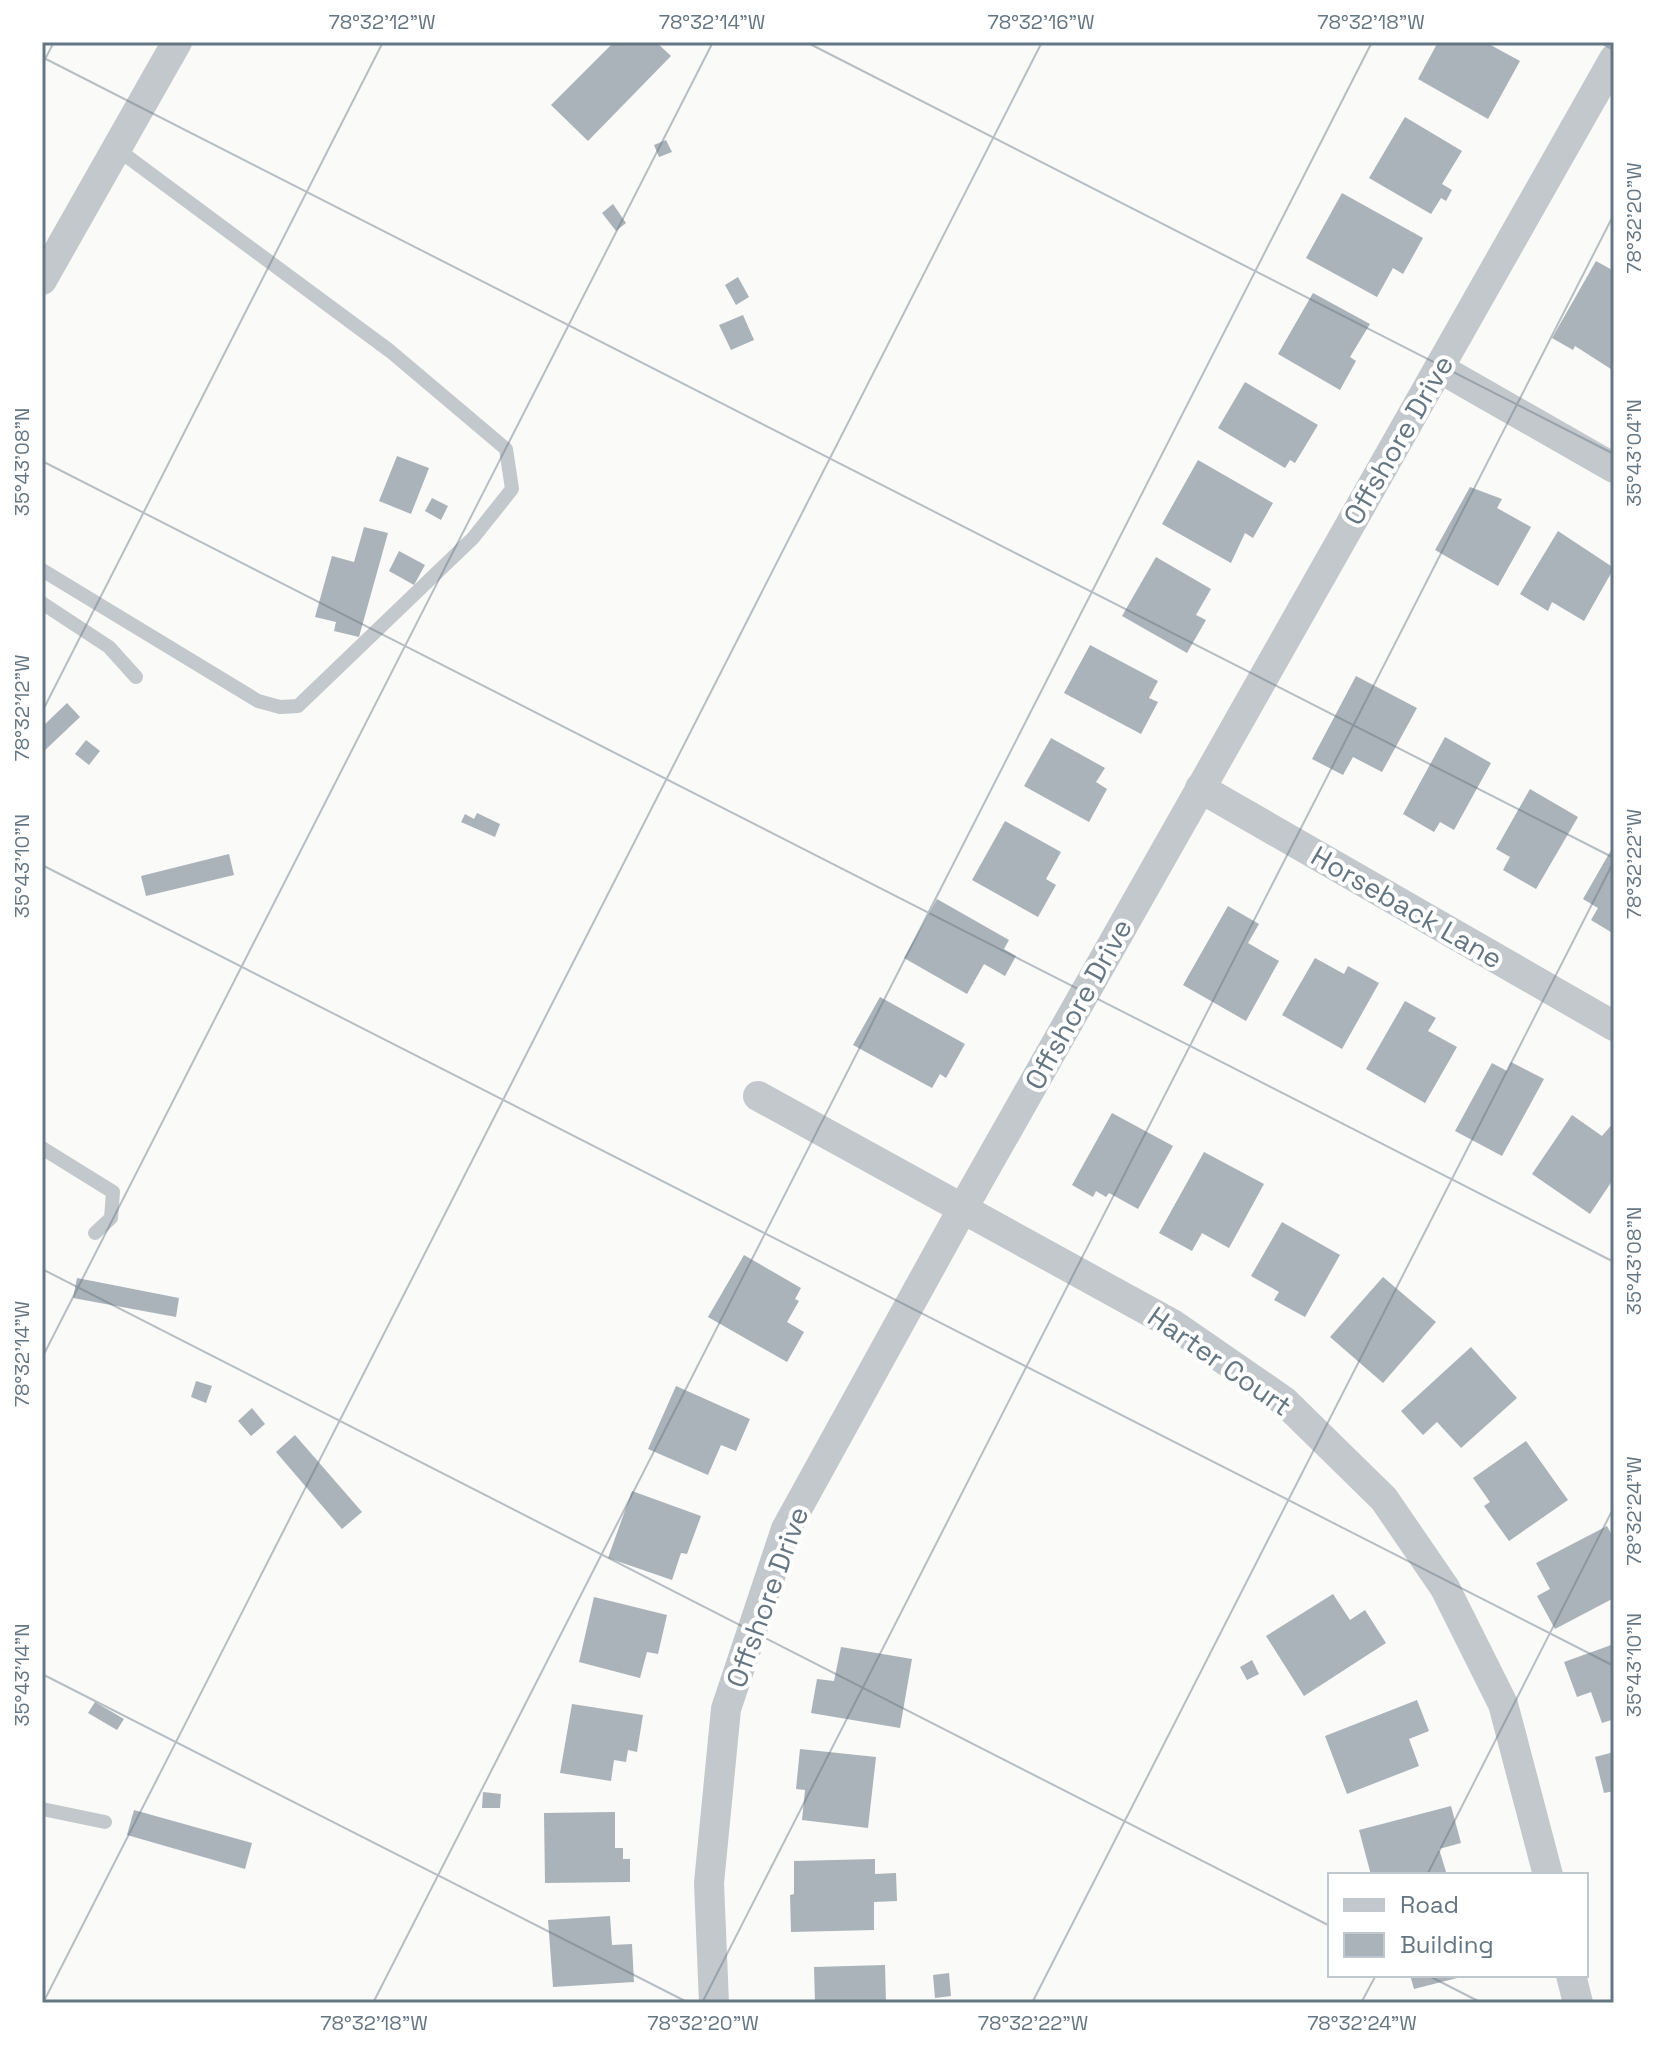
<svg xmlns="http://www.w3.org/2000/svg" width="1656" height="2045" font-family="'Space Grotesk',sans-serif">
<style>
.building{fill:#aab3b9}
.lines{fill:none;stroke-linecap:round;stroke-linejoin:round}
.service{stroke:#c3c8cc;stroke-width:14}
.minor{stroke:#c3c8cc;stroke-width:30}
.ticks{fill:none;stroke:#657683;stroke-width:2;stroke-opacity:0.45}
.labels{text-anchor:middle;dominant-baseline:central;stroke-width:8;stroke-linejoin:round;paint-order:stroke}
.street-label{font-size:28px;fill:#657683;stroke:#fff}
.neatline{fill:none;stroke:#657683;stroke-width:3}
.ticks-label{font-size:20px;text-anchor:middle;fill:#657683}
</style>
<rect width="100%" height="100%" fill="#fafaf8"/>
<!-- building -->
<g class="building">
<path d="M614,42H656L671,56L588,141L551,105Z"/>
<path d="M1438,42H1485L1520,61L1488,119L1418,79Z"/>
<path d="M1405,117L1462,151L1442,184L1452,190L1446,201L1441,198L1431,214L1369,178Z"/>
<path d="M666,140L672,152L659,157L654,145Z"/>
<path d="M1342,193L1423,238L1403,274L1393,268L1377,297L1306,258Z"/>
<path d="M613,204L626,223L616,231L602,213Z"/>
<path d="M1596,261L1614,271V371L1575,346L1573,350L1552,338Z"/>
<path d="M738,277L749,297L736,305L725,285Z"/>
<path d="M1313,293L1370,324L1350,357L1356,361L1340,390L1278,354Z"/>
<path d="M743,315L754,340L731,350L719,325Z"/>
<path d="M1245,382L1318,425L1295,463L1290,460L1285,468L1218,428Z"/>
<path d="M397,456L429,468L411,514L379,501Z"/>
<path d="M1198,460L1273,503L1253,538L1245,533L1231,563L1162,524Z"/>
<path d="M1470,487L1502,499L1497,508L1531,527L1498,586L1435,550Z"/>
<path d="M432,498L448,506L441,520L425,511Z"/>
<path d="M364,527L388,533L359,637L334,631L336,622L315,617L332,556L354,562Z"/>
<path d="M1558,531L1614,568L1584,621L1552,602L1548,611L1520,594Z"/>
<path d="M399,551L425,565L414,585L389,571Z"/>
<path d="M1156,557L1211,589L1196,615L1206,620L1187,653L1122,616Z"/>
<path d="M1090,645L1158,681L1149,698L1158,702L1141,734L1064,693Z"/>
<path d="M1356,676L1417,708L1382,772L1353,757L1343,775L1312,759Z"/>
<path d="M67,703L80,717L42,753V727Z"/>
<path d="M1445,737L1491,763L1454,830L1440,822L1434,832L1403,814Z"/>
<path d="M1051,738L1105,768L1096,782L1107,789L1089,822L1024,786Z"/>
<path d="M86,740L100,751L89,765L75,754Z"/>
<path d="M1530,789L1578,817L1536,889L1503,870L1510,857L1496,849Z"/>
<path d="M477,813L500,824L495,837L461,822L465,814L474,819Z"/>
<path d="M1005,821L1061,852L1046,879L1056,885L1038,917L972,880Z"/>
<path d="M1614,845V934L1591,920L1598,908L1583,899Z"/>
<path d="M229,854L234,875L146,896L141,876Z"/>
<path d="M937,899L1009,940L1004,949L1016,956L1005,976L984,964L967,994L904,958Z"/>
<path d="M1228,906L1259,924L1248,943L1279,961L1246,1021L1183,985Z"/>
<path d="M1315,958L1344,974L1348,966L1379,983L1342,1049L1282,1015Z"/>
<path d="M880,997L965,1044L946,1078L940,1074L932,1088L853,1045Z"/>
<path d="M1405,1001L1436,1018L1428,1031L1457,1047L1425,1103L1366,1069Z"/>
<path d="M1511,1062L1544,1079L1502,1156L1455,1131L1492,1063L1507,1071Z"/>
<path d="M1112,1113L1173,1146L1138,1209L1109,1193L1106,1197L1096,1191L1093,1197L1072,1185Z"/>
<path d="M1572,1115L1602,1136L1614,1122V1178L1590,1214L1532,1174Z"/>
<path d="M1204,1152L1264,1184L1229,1248L1202,1233L1192,1251L1159,1233Z"/>
<path d="M1282,1222L1340,1255L1305,1317L1274,1300L1279,1292L1251,1276Z"/>
<path d="M744,1255L801,1288L795,1299L799,1301L787,1322L804,1332L787,1362L708,1317Z"/>
<path d="M1383,1277L1436,1322L1383,1383L1330,1337Z"/>
<path d="M77,1278L179,1298L176,1317L73,1298Z"/>
<path d="M1471,1347L1517,1398L1461,1448L1437,1422L1423,1435L1401,1411Z"/>
<path d="M196,1381L212,1386L206,1403L191,1397Z"/>
<path d="M676,1386L750,1419L736,1451L721,1445L708,1475L648,1449Z"/>
<path d="M252,1408L265,1424L251,1436L238,1421Z"/>
<path d="M295,1435L362,1512L342,1529L276,1452Z"/>
<path d="M1526,1441L1568,1500L1509,1541L1484,1506L1490,1502L1473,1478Z"/>
<path d="M632,1491L701,1516L687,1554L681,1553L672,1580L608,1558Z"/>
<path d="M1607,1526L1614,1539V1598L1555,1629L1537,1596L1550,1589L1536,1563Z"/>
<path d="M1333,1594L1350,1620L1365,1610L1386,1643L1304,1696L1266,1636Z"/>
<path d="M594,1597L667,1615L658,1654L647,1652L640,1678L579,1662Z"/>
<path d="M1614,1644V1719L1602,1723L1591,1692L1577,1697L1564,1662Z"/>
<path d="M841,1647L912,1659L900,1728L811,1713L817,1679L834,1681Z"/>
<path d="M1252,1660L1259,1674L1247,1680L1240,1667Z"/>
<path d="M1417,1700L1429,1731L1409,1739L1419,1766L1347,1794L1325,1736Z"/>
<path d="M95,1702L124,1719L117,1730L88,1713Z"/>
<path d="M572,1704L643,1715L637,1752L628,1750L626,1762L614,1760L611,1781L560,1773Z"/>
<path d="M800,1749L876,1757L868,1828L802,1820L805,1790L796,1789Z"/>
<path d="M1614,1752V1791L1604,1793L1595,1757Z"/>
<path d="M483,1792L501,1794L500,1808H482Z"/>
<path d="M1451,1806L1461,1843L1439,1849L1447,1875H1371L1359,1830Z"/>
<path d="M134,1810L252,1843L245,1869L127,1835Z"/>
<path d="M615,1812V1848H623V1859H630V1882L545,1883L544,1813Z"/>
<path d="M875,1859V1874L896,1873L897,1901L874,1902V1930L791,1932L790,1895L794,1894V1861Z"/>
<path d="M610,1916L612,1945L632,1944L634,1982L553,1987L548,1920Z"/>
<path d="M885,1965L886,2003H815L814,1967Z"/>
<path d="M949,1973L951,1996L935,1998L933,1975Z"/>
<path d="M1410,1975H1465V1976L1414,1989Z"/>
</g>
<g class="lines">
<!-- service -->
<g class="service">
<path d="M42,570L258,701L280,707L298,706L473,538L512,489L506,449L390,351L117,149"/>
<path d="M42,603L109,647L136,677"/>
<path d="M42,1148L113,1192L111,1218L95,1233"/>
<path d="M42,1809L105,1822"/>
</g>
<!-- minor -->
<g class="minor">
<path d="M42,280L177,42"/>
<path d="M1439,368L1614,468"/>
<path d="M1200,788L1614,1026"/>
<path d="M758,1096L1174,1325L1284,1401L1384,1499L1445,1588L1503,1704L1548,1875"/>
<path d="M1571,1975L1578,2003"/>
<path d="M714,2003L709,1883L726,1709L786,1529L963,1208L1614,59"/>
</g>
</g>
<!-- ticks -->
<path class="ticks" d="M806,42L1614,454M1599,42L1614,50M42,57L1614,858M42,65L54,42M42,461L1614,1262M42,712L383,42M42,865L1614,1666M42,1269L1330,1926M42,1358L713,42M42,1674L689,2003M1427,1875L1614,1507M1427,1975L1482,2003M43,2003L1042,42M373,2003L1372,42M702,2003L1614,214M1032,2003L1614,861M1361,2003L1376,1975"/>
<g class="labels">
<!-- street labels -->
<g class="street-label">
<text transform="translate(1398 440) rotate(-60)">Offshore Drive</text>
<text transform="translate(1407 907) rotate(30)">Horseback Lane</text>
<text transform="translate(1078 1004) rotate(-61)">Offshore Drive</text>
<text transform="translate(1220 1361) rotate(35)">Harter Court</text>
<text transform="translate(767 1597) rotate(-70)">Offshore Drive</text>
</g>
</g>
<!-- border -->
<rect width="1656" height="2045" fill="none" stroke="#ffffff" stroke-width="88"/>
<!-- legend -->
<rect x="1328" y="1873" width="260" height="104" fill="#ffffff" stroke="#c1c8cd" stroke-width="2"/>
<rect x="1344" y="1899" width="40" height="12" fill="#c3c8cc" stroke="#c1c8cd" stroke-width="2"/>
<text x="1400" y="1913" font-size="24" fill="#657683">Road</text>
<rect x="1344" y="1933" width="40" height="24" fill="#aab3b9" stroke="#c1c8cd" stroke-width="2"/>
<text x="1400" y="1953" font-size="24" fill="#657683">Building</text>
<rect x="44" y="44" width="1568" height="1957" class="neatline"/>
<g class="ticks-label">
<text x="382" y="29">78°32'12"W</text>
<text x="712" y="29">78°32'14"W</text>
<text x="1041" y="29">78°32'16"W</text>
<text x="1371" y="29">78°32'18"W</text>
<text transform="translate(1634 218) rotate(-90)" y="7">78°32'20"W</text>
<text transform="translate(1634 453) rotate(-90)" y="7">35°43'04"N</text>
<text transform="translate(22 462) rotate(-90)" y="7">35°43'08"N</text>
<text transform="translate(22 708) rotate(-90)" y="7">78°32'12"W</text>
<text transform="translate(1634 864) rotate(-90)" y="7">78°32'22"W</text>
<text transform="translate(22 866) rotate(-90)" y="7">35°43'10"N</text>
<text transform="translate(1634 1261) rotate(-90)" y="7">35°43'08"N</text>
<text transform="translate(22 1354) rotate(-90)" y="7">78°32'14"W</text>
<text transform="translate(1634 1511) rotate(-90)" y="7">78°32'24"W</text>
<text transform="translate(1634 1665) rotate(-90)" y="7">35°43'10"N</text>
<text transform="translate(22 1675) rotate(-90)" y="7">35°43'14"N</text>
<text x="374" y="2030">78°32'18"W</text>
<text x="703" y="2030">78°32'20"W</text>
<text x="1033" y="2030">78°32'22"W</text>
<text x="1362" y="2030">78°32'24"W</text>
</g>
</svg>
